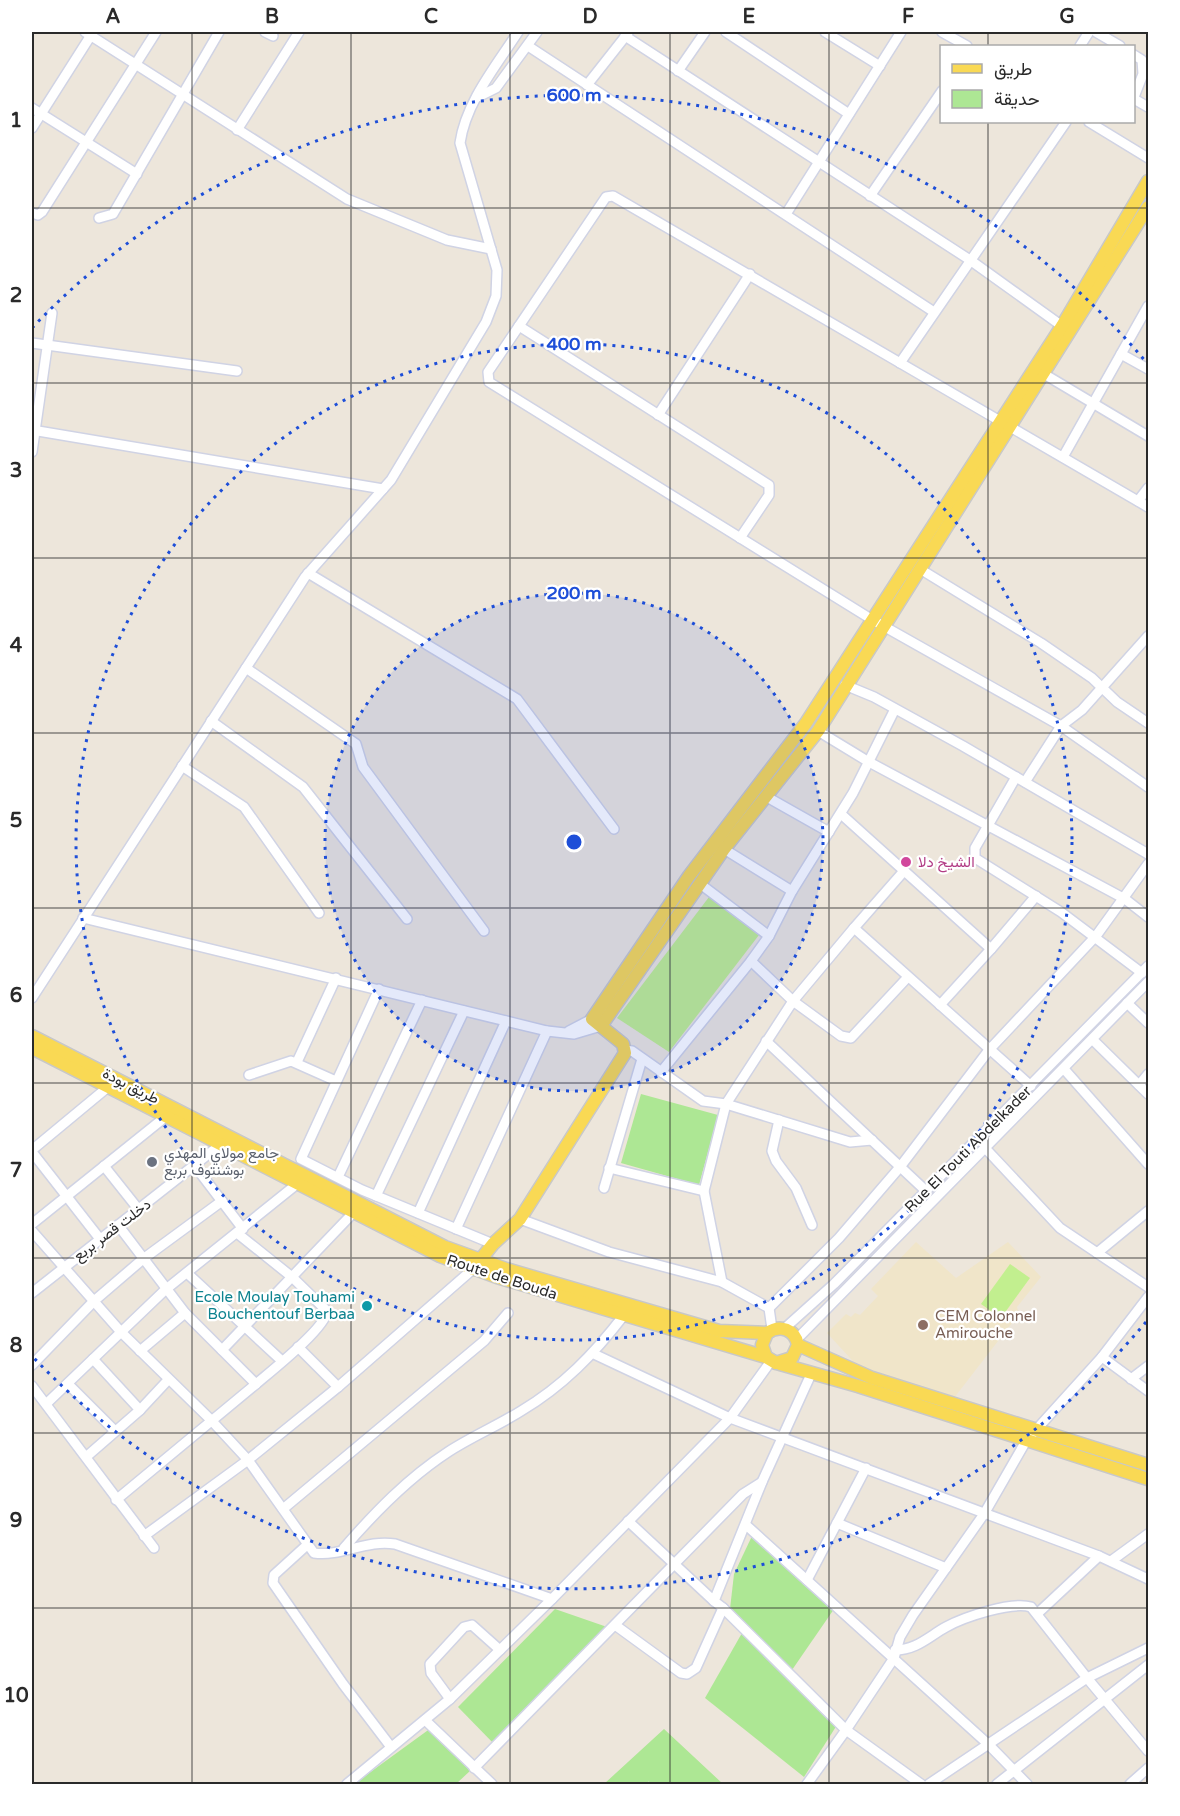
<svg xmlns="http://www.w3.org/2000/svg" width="1180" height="1816" font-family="'Varela Round',Vazirmatn,sans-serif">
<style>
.education{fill:#f0e5c9}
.green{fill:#ade794}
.pitch{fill:#c2ef8f}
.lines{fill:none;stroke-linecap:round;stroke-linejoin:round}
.minor-casing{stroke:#d0d3e4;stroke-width:12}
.major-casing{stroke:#c8c8c8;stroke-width:15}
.minor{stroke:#fff;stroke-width:9}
.major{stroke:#f9d954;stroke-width:12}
.grid{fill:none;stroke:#2a2a2a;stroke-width:1.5;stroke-opacity:0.55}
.ring{fill:none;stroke:#1d4ed8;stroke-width:3;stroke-dasharray:3 6}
.hotel-dot{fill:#d1479c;stroke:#fff;stroke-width:2}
.worship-dot{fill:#6b7280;stroke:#fff;stroke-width:2}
.culture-dot{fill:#0f9aa8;stroke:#fff;stroke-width:2}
.education-dot{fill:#8d6e63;stroke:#fff;stroke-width:2}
.labels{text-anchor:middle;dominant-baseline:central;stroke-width:4.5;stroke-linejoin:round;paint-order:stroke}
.hotel-label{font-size:15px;fill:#b23c85;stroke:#fff;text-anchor:start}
.street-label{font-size:15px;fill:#2a2a2a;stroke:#fff}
.worship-label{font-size:15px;fill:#5b616d;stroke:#fff;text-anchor:start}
.culture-label{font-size:15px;fill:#0d838f;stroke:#fff;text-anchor:end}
.education-label{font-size:15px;fill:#785e54;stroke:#fff;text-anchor:start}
.centre{fill:#1d4ed8;stroke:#fff;stroke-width:3}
.ring-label{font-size:18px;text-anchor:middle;font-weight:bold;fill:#1d4ed8;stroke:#fff;stroke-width:4.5;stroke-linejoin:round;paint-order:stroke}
.neatline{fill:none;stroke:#2a2a2a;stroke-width:2}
.grid-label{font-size:20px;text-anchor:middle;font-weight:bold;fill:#2a2a2a}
</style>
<rect width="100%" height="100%" fill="#ede6db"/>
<!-- education -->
<path class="education" d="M916,1242L956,1278L1008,1242L1041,1277L1017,1307L1019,1314L954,1398L862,1371L827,1333L846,1314L851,1317L855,1313L860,1315L878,1296L871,1289Z"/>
<!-- green -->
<g class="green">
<path d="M641,1094L718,1115L699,1185L621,1163Z"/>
<path d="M752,1536L834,1609L792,1670L730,1609L734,1574Z"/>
<path d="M555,1609L610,1628L495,1745L458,1707Z"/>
<path d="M742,1633L837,1725L804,1777L705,1698Z"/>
<path d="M431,1728L471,1770L456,1784H354Z"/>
<path d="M664,1729L723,1784H652L648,1781L650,1784H604Z"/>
</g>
<!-- pitch -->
<g class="pitch">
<path d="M709,897L759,935L669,1052L617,1018Z"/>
<path d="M1010,1264L1030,1278L1001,1318L981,1304Z"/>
</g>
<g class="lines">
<!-- minor casing -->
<g class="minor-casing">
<g id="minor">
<path d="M85,32L347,199L447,240L491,249"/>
<path d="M265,32L273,36"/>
<path d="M726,32L849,114"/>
<path d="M825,32L880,66"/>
<path d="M942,32L967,46"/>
<path d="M1096,32L1120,46"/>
<path d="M625,36L970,260L1062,326"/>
<path d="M528,46L934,312"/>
<path d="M1080,46L1089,32"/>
<path d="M1134,55L1142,60L1143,74L1134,97"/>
<path d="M678,71L705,32"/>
<path d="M587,85L628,33"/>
<path d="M478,97L496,88L537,32"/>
<path d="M1134,99L1148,107"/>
<path d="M32,108L137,174"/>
<path d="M1089,122L1148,158"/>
<path d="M32,128L93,32"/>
<path d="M237,130L299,32"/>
<path d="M870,196L942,91"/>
<path d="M32,213L38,215L42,212L156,32"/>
<path d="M786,214L901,32"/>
<path d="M99,218L113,214L219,32"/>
<path d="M519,326L769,485V495L740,538"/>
<path d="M32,343L237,371"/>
<path d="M1121,354L1148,369"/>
<path d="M900,363L1066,122"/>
<path d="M1044,374L1148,436"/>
<path d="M658,415L750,274"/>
<path d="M32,430L383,489"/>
<path d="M32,452L52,313"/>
<path d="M1063,457L1148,306"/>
<path d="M1138,501L1148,488"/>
<path d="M1148,507L613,196L606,197L488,372L489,382L871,619L1061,726L1148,787"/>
<path d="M920,569L1041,643L1092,678L1117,702L1148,723"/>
<path d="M308,573L517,699L614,829"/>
<path d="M246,668L356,744L363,767L484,931"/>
<path d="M845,685L874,697L963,746L1148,854"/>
<path d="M211,721L303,787L407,919"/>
<path d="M818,731L869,762L1125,899L1148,917"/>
<path d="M182,766L244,807L319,913"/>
<path d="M1016,777L975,848V858L1061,912L1142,973"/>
<path d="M1025,782L1061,726L1082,710L1148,636"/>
<path d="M767,797L829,832"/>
<path d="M841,814L991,949L1036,896"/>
<path d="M724,849L792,891"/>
<path d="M699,883L769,936"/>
<path d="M83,918L547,1031L574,1034L601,1026"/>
<path d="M854,928L904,871"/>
<path d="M751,961L793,1001L854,928L1031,1086"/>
<path d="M379,989L301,1159L362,1190L493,1244"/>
<path d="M32,998L305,577L391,480L486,322L496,296L497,270L460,143C466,102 496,66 518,32"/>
<path d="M1127,1003L1148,1023"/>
<path d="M940,1005L991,949"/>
<path d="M569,1031L592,1019"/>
<path d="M1093,1040L1148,1094"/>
<path d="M766,1041L926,1191"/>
<path d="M625,1050L632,1051L703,1101L726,1104L850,1142L872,1140"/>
<path d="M297,1062L336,978"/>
<path d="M1064,1069L1148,1164"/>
<path d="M661,1072L751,961L769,936L792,891L853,793L895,709"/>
<path d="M249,1075L291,1061L336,1081"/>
<path d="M1139,1085L1148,1074"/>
<path d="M779,1120L772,1151L776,1161L796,1188L812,1225"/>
<path d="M986,1149L1060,1228L1148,1287"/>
<path d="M32,1150L108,1087"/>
<path d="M32,1152L100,1239"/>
<path d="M104,1166L139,1210"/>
<path d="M195,1166L243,1229"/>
<path d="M609,1168L704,1191L726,1104L793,1001L841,1036L851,1038L907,978"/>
<path d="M338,1177L422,1000"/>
<path d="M604,1188L642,1059"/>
<path d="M704,1191L722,1282L769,1308L772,1329"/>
<path d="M376,1196L464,1011"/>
<path d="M418,1213L506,1021"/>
<path d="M520,1219L609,1252L722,1282"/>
<path d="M32,1224L164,1118"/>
<path d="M456,1229L547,1031"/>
<path d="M32,1231L121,1332L211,1420L248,1460L314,1553C341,1557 367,1539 395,1544L552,1599"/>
<path d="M237,1233L292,1277L327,1311C326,1328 270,1372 256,1384"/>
<path d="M1097,1253L1148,1211"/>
<path d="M187,1273L282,1361"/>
<path d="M32,1293L220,1145"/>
<path d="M769,1308L839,1238L900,1167L989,1050L1096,936L1148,864"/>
<path d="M785,1328L834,1284L1148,966"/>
<path d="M797,1339L1148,982"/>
<path d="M298,1347L338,1387"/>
<path d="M222,1350L354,1212"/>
<path d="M140,1351L185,1313"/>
<path d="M594,1354L730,1418L1099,1556L1148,1579"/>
<path d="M1102,1357L1148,1391"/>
<path d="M93,1359L140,1410"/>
<path d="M32,1365L94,1301L143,1259L222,1201"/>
<path d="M1131,1379L1148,1366"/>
<path d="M68,1384L115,1431"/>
<path d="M32,1386L154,1548"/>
<path d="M46,1404L165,1290L297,1184"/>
<path d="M86,1457L140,1410L168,1380"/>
<path d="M116,1500L256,1384L185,1313L118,1225"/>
<path d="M283,1509L484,1341L508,1313"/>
<path d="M628,1521L714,1601"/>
<path d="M837,1523L946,1568"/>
<path d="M746,1525L988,1744L1027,1784"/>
<path d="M144,1536L248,1460L338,1387L473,1269"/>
<path d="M307,1545L274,1575L273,1583L343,1684L391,1747"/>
<path d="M344,1548C375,1512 408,1478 448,1452C471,1437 497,1426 521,1411C563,1386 594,1354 624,1315"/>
<path d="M1111,1561L1148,1534"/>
<path d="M807,1580L866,1468"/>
<path d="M723,1608L846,1730L894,1658L900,1637L913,1615L984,1514L1026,1441L1102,1357L1148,1297"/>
<path d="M1038,1613L1099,1556"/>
<path d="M615,1625L681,1673L687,1674L696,1668L723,1608L714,1601L762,1482L812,1372"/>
<path d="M895,1650C916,1650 928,1637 946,1627C964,1617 1012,1601 1031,1607L1087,1678L1148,1751"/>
<path d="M450,1699L431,1673L430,1664L464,1627L472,1625L500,1650"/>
<path d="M425,1720L492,1784"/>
<path d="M474,1768L743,1494L762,1482"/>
<path d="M347,1784L450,1699L552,1599L730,1418L771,1361"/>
<path d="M807,1784L846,1730L921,1784"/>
<path d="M929,1784L1087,1678L1148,1648"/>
<path d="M997,1784L1148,1665"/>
<path d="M1130,1784L1148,1768"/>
</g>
</g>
<!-- major casing -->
<g class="major-casing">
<g id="major">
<path d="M601,1026L724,849L818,731L1148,207"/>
<path d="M32,1036L445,1247L506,1269L719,1331L767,1333"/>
<path d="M32,1048L440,1256L497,1277L766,1357"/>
<path d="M473,1269L493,1244L520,1219L625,1053L623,1044L592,1019L689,876L806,723L1062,326L1148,181"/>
<path d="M798,1345L792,1358L776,1363L766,1357L762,1345L767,1333C780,1324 795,1329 798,1345L872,1378L1148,1465"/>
<path d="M780,1364L858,1386L1148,1479"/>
</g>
</g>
<!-- minor -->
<use href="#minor" class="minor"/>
<!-- major -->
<use href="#major" class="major"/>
</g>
<!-- grid -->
<path class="grid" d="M192,32V1784M351,32V1784M510,32V1784M670,32V1784M829,32V1784M988,32V46M988,122V1784M32,208H1148M32,383H1148M32,558H1148M32,733H1148M32,908H1148M32,1083H1148M32,1258H1148M32,1433H1148M32,1608H1148"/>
<!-- distance rings -->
<circle cx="574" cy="842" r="249" fill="#1d4ed8" fill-opacity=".12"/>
<g class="ring">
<circle cx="574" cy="842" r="249"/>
<circle cx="574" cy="842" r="498"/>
<path d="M1146 1322A747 747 0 0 1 32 1356M32 328A747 747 0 0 1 1146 362"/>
</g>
<!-- markers -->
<circle class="hotel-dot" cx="906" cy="862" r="6"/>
<circle class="worship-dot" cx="152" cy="1162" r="6"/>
<circle class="culture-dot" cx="367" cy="1306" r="6"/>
<circle class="education-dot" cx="923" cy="1325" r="6"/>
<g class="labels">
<!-- hotel labels -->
<g class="hotel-label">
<text x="918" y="862">الشيخ دلا</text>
</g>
<!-- street labels -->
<g class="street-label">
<text transform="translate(131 1086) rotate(27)">طريق بودة</text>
<text transform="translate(968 1149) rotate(-45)">Rue El Touti Abdelkader</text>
<text transform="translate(112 1230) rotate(-37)">دخلت قصر بربع</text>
<text transform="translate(502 1277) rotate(18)">Route de Bouda</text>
</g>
<!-- worship labels -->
<g class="worship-label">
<text x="164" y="1153">جامع مولاي المهدي<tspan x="164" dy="17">بوشنتوف بربع</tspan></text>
</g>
<!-- culture labels -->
<g class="culture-label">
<text x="355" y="1297">Ecole Moulay Touhami<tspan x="355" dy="17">Bouchentouf Berbaa</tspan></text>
</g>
<!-- education labels -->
<g class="education-label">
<text x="935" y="1316">CEM Colonnel<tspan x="935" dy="17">Amirouche</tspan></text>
</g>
</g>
<circle cx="574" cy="842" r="9" class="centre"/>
<g class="ring-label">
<text x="574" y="101">600 m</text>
<text x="574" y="350">400 m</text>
<text x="574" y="599">200 m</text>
</g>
<!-- border -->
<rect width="1180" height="1816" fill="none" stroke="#ffffff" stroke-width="66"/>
<!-- legend -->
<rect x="940" y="45" width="195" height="78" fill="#ffffff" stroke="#aaaaaa" stroke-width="1.5"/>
<rect x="952" y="64" width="30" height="9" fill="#f9d954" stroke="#aaaaaa" stroke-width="1.5"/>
<text x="994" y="75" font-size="18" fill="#2a2a2a">طريق</text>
<rect x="952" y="90" width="30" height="18" fill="#ade794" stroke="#aaaaaa" stroke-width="1.5"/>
<text x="994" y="105" font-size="18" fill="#2a2a2a">حديقة</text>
<rect x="33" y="33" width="1114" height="1750" class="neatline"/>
<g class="grid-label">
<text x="113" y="23">A</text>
<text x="272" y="23">B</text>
<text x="431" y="23">C</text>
<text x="590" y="23">D</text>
<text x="749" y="23">E</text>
<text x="908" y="23">F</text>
<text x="1067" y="23">G</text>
<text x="16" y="127">1</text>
<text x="16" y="302">2</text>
<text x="16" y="477">3</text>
<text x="16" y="652">4</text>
<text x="16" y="827">5</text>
<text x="16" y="1002">6</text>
<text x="16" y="1177">7</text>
<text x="16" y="1352">8</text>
<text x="16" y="1527">9</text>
<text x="16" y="1702">10</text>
</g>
</svg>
